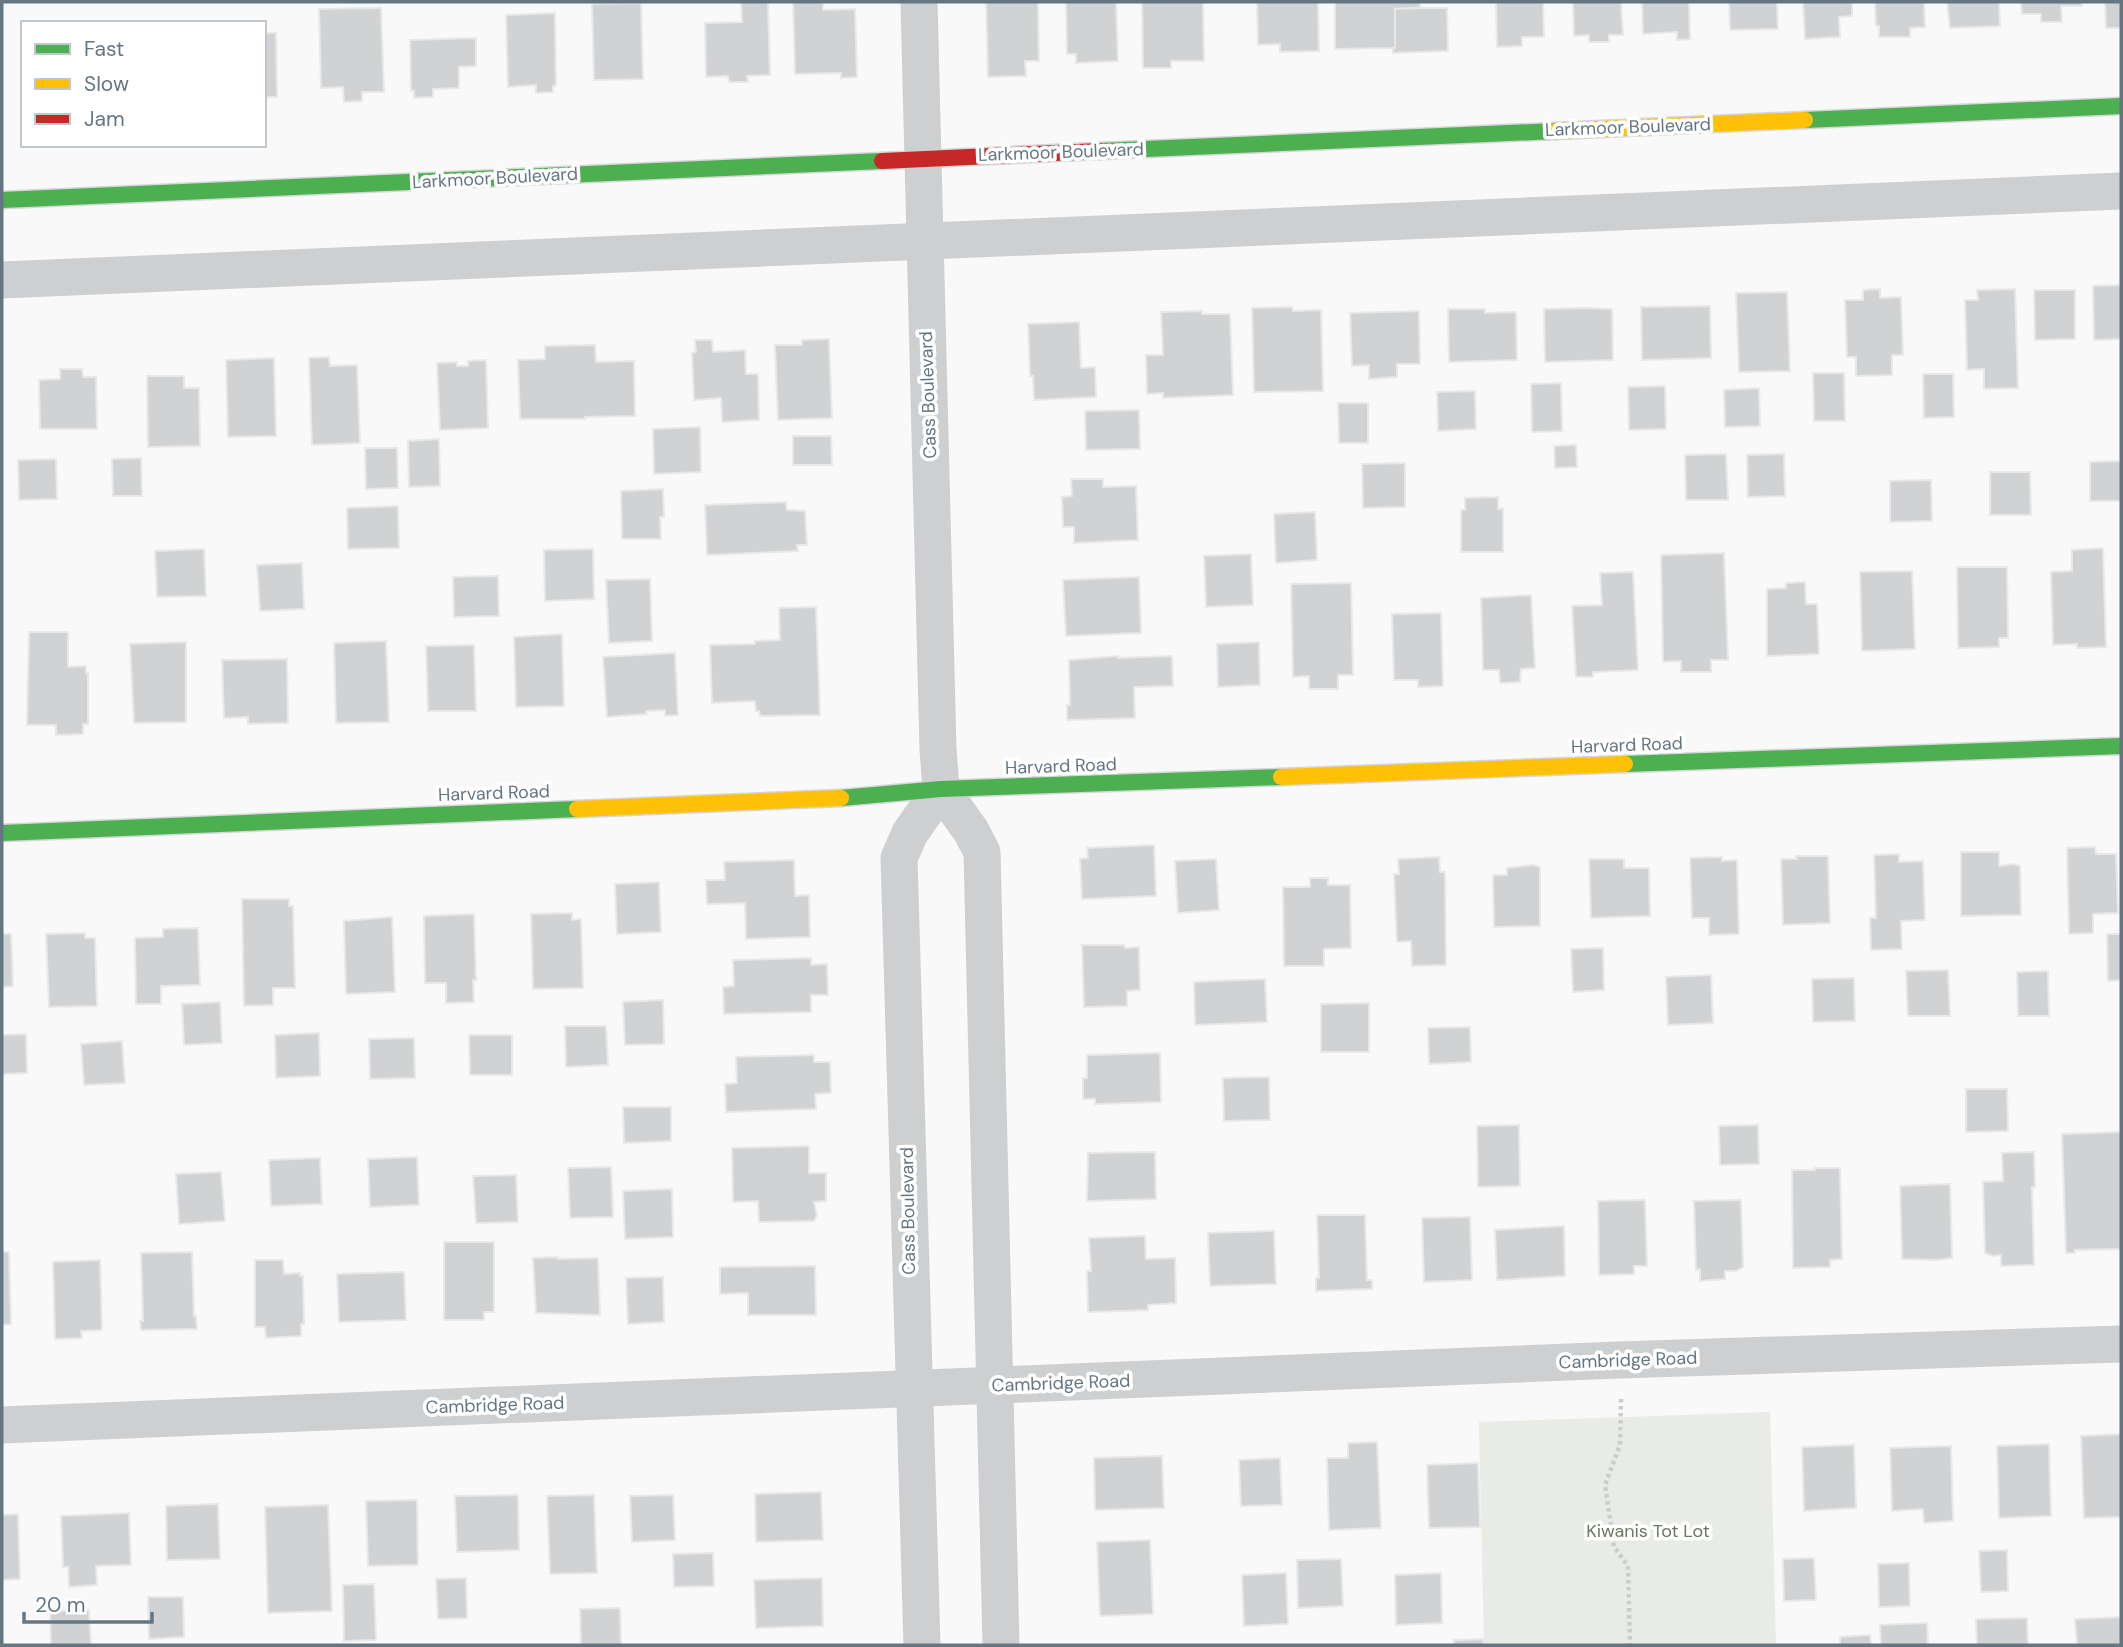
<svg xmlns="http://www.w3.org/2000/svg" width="2123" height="1647" font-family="'DM Sans',sans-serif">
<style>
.green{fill:#e8ebe6}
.building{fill:#d0d2d3;stroke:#e8e8e8;stroke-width:2}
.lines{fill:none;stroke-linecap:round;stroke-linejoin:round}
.fast-casing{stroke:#d5d6d7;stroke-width:19}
.slow-casing{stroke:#d5d6d7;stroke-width:19}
.jam-casing{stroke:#d5d6d7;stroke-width:19}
.path{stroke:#cbcccd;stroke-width:4.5;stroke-dasharray:3.5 3.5;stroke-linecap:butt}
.street{stroke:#cecfd0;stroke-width:37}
.fast{stroke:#4caf50;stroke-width:16}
.slow{stroke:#ffc107;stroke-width:16}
.jam{stroke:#c62828;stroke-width:16}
.labels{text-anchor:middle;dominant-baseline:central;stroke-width:7;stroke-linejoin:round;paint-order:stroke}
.street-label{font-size:18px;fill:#657683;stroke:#fff}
.park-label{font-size:18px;fill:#687a64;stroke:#fff}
</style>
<rect width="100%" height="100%" fill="#f9f9f9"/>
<!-- green -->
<path class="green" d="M1770,1412L1776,1645H1484L1479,1422Z"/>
<!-- building -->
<g class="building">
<path d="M741,2H768L770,75L747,76L748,82H729L728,76L706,77L705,23L742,22Z"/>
<path d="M793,2H823V10L855,9L857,77L841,78V73L795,74Z"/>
<path d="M986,2H1038L1039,61H1025L1026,76L988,77Z"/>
<path d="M1066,2H1116L1118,61L1076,63V54H1067Z"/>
<path d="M1142,2H1203L1204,61H1171V68H1143Z"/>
<path d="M1257,2H1318L1319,51L1280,52V44L1258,45Z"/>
<path d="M1335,2H1420V8L1395,9V48L1335,49Z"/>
<path d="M1496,2H1543L1544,37H1522V46L1497,47Z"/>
<path d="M1573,2H1621L1623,35H1609V42H1589V35L1574,36Z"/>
<path d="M1642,2H1689L1690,39L1677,40V32L1643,34Z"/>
<path d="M1729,2H1777L1778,29L1730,30Z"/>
<path d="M1803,2H1852V16L1839,17L1840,37L1805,39Z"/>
<path d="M1875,2H1924L1925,27L1910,28V37H1879V26H1876Z"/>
<path d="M1947,2H1999L2000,26L1950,28Z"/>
<path d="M2021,2H2082V6H2061L2062,22H2041V14H2022Z"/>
<path d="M2105,2H2121V28H2106Z"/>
<path d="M641,3L643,79L594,80L592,4Z"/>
<path d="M381,8L384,92H362V101L344,102L343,87L321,88L319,9Z"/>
<path d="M1420,8H1447L1448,51L1393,53V48H1395V9Z"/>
<path d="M555,13L556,85L553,86V92L536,93V85L508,87L506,15Z"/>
<path d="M264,33H276L277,97H264Z"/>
<path d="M476,38V66L459,67V88L433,89V97L414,98V91H411L410,40Z"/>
<path d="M2121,285V339L2094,340L2093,286Z"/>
<path d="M1880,289V298L1901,297L1903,355H1892V375L1856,376V357H1847L1845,300H1863V290Z"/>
<path d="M2015,289L2018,388L1984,389V369L1967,370L1965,300H1978L1977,290Z"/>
<path d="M2034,290H2075V339L2035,340Z"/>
<path d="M1787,292L1790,371L1739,372L1736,293Z"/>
<path d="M1710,306L1711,358L1642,360L1641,307Z"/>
<path d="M1292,307L1293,311L1321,310L1323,391L1254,392L1252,308Z"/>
<path d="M1582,308L1612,309L1613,360L1545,362L1544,309Z"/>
<path d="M1448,309H1485V313L1516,312L1517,360L1449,362Z"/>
<path d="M1202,311V314H1230L1233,395L1163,398V393L1147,394L1146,355H1163L1161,312Z"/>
<path d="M1419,311L1420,364H1397V377L1369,379V365L1352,366L1350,313Z"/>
<path d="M1079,322L1081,368L1095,367L1096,397L1034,400L1033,376H1030L1028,324Z"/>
<path d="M829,339L832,418L778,420L775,345H802V340Z"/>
<path d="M695,340H712L713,352L745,350L746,374H758L759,420L722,422L721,398L694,400L692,353L696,352Z"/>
<path d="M595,345L596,362L634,361L635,416L585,417V419H520L518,360L545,359V346Z"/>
<path d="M329,357L330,366L357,365L360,443L312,445L309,358Z"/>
<path d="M274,358L276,436L228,437L226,360Z"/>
<path d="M486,360L488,428L440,430L437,363L457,362V366H468V361Z"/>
<path d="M60,369H82L83,377H96L97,429H40L39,380L60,379Z"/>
<path d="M1813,373H1844L1845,421H1814Z"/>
<path d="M1923,374H1953L1954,417L1924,418Z"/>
<path d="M147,376H184V388H199L200,446L148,447Z"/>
<path d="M1561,383L1562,431L1532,432L1531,384Z"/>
<path d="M1665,386L1666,429L1629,430L1628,387Z"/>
<path d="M1759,388L1760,426L1725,427L1724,390Z"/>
<path d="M1475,391L1476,429L1438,431L1437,392Z"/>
<path d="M1338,403H1368V443H1339Z"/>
<path d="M1139,410L1140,449L1086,450L1085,411Z"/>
<path d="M700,427L701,472L654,474L653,429Z"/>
<path d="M793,436H831L832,465H793Z"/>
<path d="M439,439L440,486L409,487L408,441Z"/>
<path d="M1576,445L1577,467L1555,468L1554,446Z"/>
<path d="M365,448H397L398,488L366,489Z"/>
<path d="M1726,454L1728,500H1686L1685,455Z"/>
<path d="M1784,454L1785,496L1748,497L1747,455Z"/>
<path d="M141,458L142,496H113L112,459Z"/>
<path d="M56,459L57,499L19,500L18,460Z"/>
<path d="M2121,461V501H2090V462Z"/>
<path d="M1405,463V507L1363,508L1362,464Z"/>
<path d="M1990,472H2030L2031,515H1990Z"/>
<path d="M1071,479H1103V487L1136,486L1138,540L1074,543V527H1063L1062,497L1072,496Z"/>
<path d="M1931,480L1932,521L1890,522V481Z"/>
<path d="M663,489L664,517H660L661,539H622L621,491Z"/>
<path d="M1498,497V509H1503V552H1461V510H1465V498Z"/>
<path d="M786,502L787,510L805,511L807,545H797L798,551L707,555L705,505Z"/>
<path d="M398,506L399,548L348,549L347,508Z"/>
<path d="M1315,512L1317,560L1276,563L1274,514Z"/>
<path d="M2103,548L2106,647L2077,648V644L2053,645L2051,572L2072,571V550Z"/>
<path d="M204,549L206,596L157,597L155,551Z"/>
<path d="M593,549L594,599L545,601L544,550Z"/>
<path d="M1724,553L1728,660H1711V672H1681V661L1663,662L1661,555Z"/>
<path d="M1251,554L1253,605L1206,607L1204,556Z"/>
<path d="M302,563L304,609L260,611L257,565Z"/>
<path d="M1957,567H2007L2008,638H1999V647L1958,648Z"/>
<path d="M1912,571L1915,649L1862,651L1860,572Z"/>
<path d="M1633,572L1638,670L1593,672V677H1576L1572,606L1602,605L1600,573Z"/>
<path d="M498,576L499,616L454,617L453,577Z"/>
<path d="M1139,577L1141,633L1066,636L1063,580Z"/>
<path d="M650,579L652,641L609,643L606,580Z"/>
<path d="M1805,582L1806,604H1817L1819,654L1767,656V589L1786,588V583Z"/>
<path d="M1351,583L1353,675H1338V689H1309V676L1293,677L1291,584Z"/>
<path d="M1531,595L1535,668L1521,669L1520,682L1500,683L1499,670H1483L1481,598Z"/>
<path d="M816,607L820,715L760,716L759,711H756L755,701L712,703L710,645L755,644V641L780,640L779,608Z"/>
<path d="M1441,613L1443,686L1418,687V680H1394L1392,614Z"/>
<path d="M29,632H68V667L86,666V673H88V724H83V734L56,735V725H27Z"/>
<path d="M562,634L564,706L516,707L514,637Z"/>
<path d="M386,641L389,722L336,723L334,643Z"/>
<path d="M186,642V722L134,723L130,644Z"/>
<path d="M1259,642L1260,685L1218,687L1217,644Z"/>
<path d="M474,645L476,711H428L426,646Z"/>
<path d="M675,653L678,715L665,716V710L646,711L647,714L607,717L603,657Z"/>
<path d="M1118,656V658L1172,656L1173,686L1134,687L1135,718L1067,720V705H1070L1069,660Z"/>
<path d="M287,659L288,723L248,724V717L224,718L222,660Z"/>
<path d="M1154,845L1156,896L1082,899L1080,859L1088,858L1087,848Z"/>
<path d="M2095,847L2096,854H2116L2118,913L2093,914V933L2069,934L2067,848Z"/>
<path d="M1961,852H1999V866L2013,864L2020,866L2021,915L1961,916Z"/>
<path d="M1899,854V862L1923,861L1925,920L1901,921L1902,949L1871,950L1870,918H1876L1874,855Z"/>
<path d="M1796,856H1828L1830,923L1783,925L1781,859H1797Z"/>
<path d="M1439,857L1440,872H1445L1446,965L1412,966L1411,941L1397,942L1394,874H1399L1398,859Z"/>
<path d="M1722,857V861L1737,860L1739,934L1709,935V918H1692L1690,858Z"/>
<path d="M1216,859L1219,910L1178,913L1175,861Z"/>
<path d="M1589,859H1624V868H1649L1650,916L1591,918Z"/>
<path d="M794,860L795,896L809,895L810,937L746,939L745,903L707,904L706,880H725L724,862Z"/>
<path d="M1533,865L1540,867V926L1494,927L1493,875H1507V868Z"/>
<path d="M1310,878H1328V885H1350L1351,948L1324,949V966H1284L1283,887H1310Z"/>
<path d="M659,882L661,932L617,934L615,884Z"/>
<path d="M242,899H289V906H293L295,988H273V1005L244,1006Z"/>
<path d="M572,913V920L581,919L583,988L533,989L531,914Z"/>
<path d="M474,914L476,980H473L474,1002L446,1003V983H425L424,916Z"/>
<path d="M392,917L395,992L346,994L344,921Z"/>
<path d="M198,928L200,985L161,986V1004H136L135,938L163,937V929Z"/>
<path d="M85,933V938H95L97,1006L49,1007L46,934Z"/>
<path d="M2,934H11L13,986L2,987Z"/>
<path d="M2107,934H2121V980L2108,981Z"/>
<path d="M1082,945H1124L1125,948L1139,947L1140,990L1127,991V1006L1084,1007Z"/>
<path d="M1603,948L1604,990L1573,992L1571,949Z"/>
<path d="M811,958V965L827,964L828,995H811V1012L724,1014L723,987L734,986L733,960Z"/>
<path d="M1948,970L1950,1016H1908L1906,971Z"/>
<path d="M2048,971L2049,1016H2018L2017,972Z"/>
<path d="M1711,975L1713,1023L1668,1025L1666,977Z"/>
<path d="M1854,978L1855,1021L1813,1022L1812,979Z"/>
<path d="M1265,979L1267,1022L1195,1025L1194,982Z"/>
<path d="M663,1000L664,1044L625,1045L623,1002Z"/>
<path d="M220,1002L222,1043L184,1045L182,1004Z"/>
<path d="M1369,1003V1052H1321V1004Z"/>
<path d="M565,1026H606L608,1065L566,1067Z"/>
<path d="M1470,1027L1471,1062L1429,1064L1428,1028Z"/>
<path d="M319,1033L320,1076L276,1078L275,1035Z"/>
<path d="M26,1034L27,1073L2,1074V1035Z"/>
<path d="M469,1035H512V1075H470Z"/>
<path d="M414,1038L415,1078L370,1079L369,1039Z"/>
<path d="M122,1041L125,1083L84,1085L81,1044Z"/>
<path d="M1160,1053L1161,1102L1095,1104V1099H1083V1078H1087V1055Z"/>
<path d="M814,1055V1062H830L831,1093L815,1094L816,1109L726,1112L725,1084L737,1083L736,1057Z"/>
<path d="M1269,1077L1270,1120L1224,1121L1223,1078Z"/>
<path d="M1966,1089H2007L2008,1131L1966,1132Z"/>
<path d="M623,1107H671V1141L624,1143Z"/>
<path d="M1519,1125L1520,1186L1478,1187L1477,1126Z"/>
<path d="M1758,1125L1759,1164L1720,1165L1719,1126Z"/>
<path d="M2121,1132V1249L2075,1250V1253H2066L2062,1134Z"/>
<path d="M809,1146V1173H826V1201L814,1202L817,1215L814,1221L759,1222L758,1201L733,1202L732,1148Z"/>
<path d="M1155,1152L1156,1199L1087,1201L1088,1153Z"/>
<path d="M2034,1152L2035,1187H2032L2034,1265L2001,1266V1255L1993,1256L1985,1253L1983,1182L2003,1181L2002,1153Z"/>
<path d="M417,1157L419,1205L370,1207L368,1159Z"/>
<path d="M320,1158L322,1204L271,1206L269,1160Z"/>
<path d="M611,1167L613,1217L570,1218L568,1168Z"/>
<path d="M1815,1168H1840L1842,1259L1830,1260V1267L1793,1268L1792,1170H1815Z"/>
<path d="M221,1172L225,1221L179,1224L176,1174Z"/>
<path d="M516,1175L518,1222L476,1223L473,1176Z"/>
<path d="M1950,1184L1952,1258L1937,1260L1902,1259L1900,1186Z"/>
<path d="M672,1189L673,1237L625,1239L623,1191Z"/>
<path d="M1645,1200L1647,1266H1634V1274L1599,1275L1598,1201Z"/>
<path d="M1741,1200L1743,1267L1736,1271H1725V1279L1700,1281V1269L1696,1270L1694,1201Z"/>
<path d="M1317,1215H1365L1367,1280H1372V1289L1316,1291V1278H1319Z"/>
<path d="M1470,1217L1472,1280L1424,1282L1422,1218Z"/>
<path d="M1564,1226L1565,1276L1497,1280L1495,1230Z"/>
<path d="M1274,1231L1276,1284L1210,1286L1208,1233Z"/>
<path d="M1145,1236L1146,1259L1175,1258L1176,1303L1148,1305V1310L1088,1312L1087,1271H1091L1089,1238Z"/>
<path d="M444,1242H494V1312H484V1320H444Z"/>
<path d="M2,1252H9L11,1324L2,1325Z"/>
<path d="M192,1252L194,1316H196L197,1329L141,1330L140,1321H143L141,1253Z"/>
<path d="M558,1257V1259L598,1258L600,1315L536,1313L533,1258Z"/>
<path d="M100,1260L102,1330L81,1331L82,1338L55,1339L53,1262Z"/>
<path d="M255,1260H283L284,1274L300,1273V1276H303L304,1324H301V1336L266,1338L265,1327H255Z"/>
<path d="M815,1266L816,1315H748V1293L720,1294V1267Z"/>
<path d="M404,1272L406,1320L339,1322L337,1274Z"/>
<path d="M663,1277L664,1322L628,1324L626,1278Z"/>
<path d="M2121,1434V1517L2084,1518L2081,1436Z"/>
<path d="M1377,1442L1381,1528L1329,1530L1327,1458H1348V1443Z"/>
<path d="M2049,1444L2051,1516L1999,1518L1997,1446Z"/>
<path d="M1854,1445L1856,1508L1804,1511L1802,1447Z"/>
<path d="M1951,1446L1953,1521L1924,1523L1923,1509L1892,1511L1890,1448Z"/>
<path d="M1162,1456L1164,1508L1095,1510L1094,1458Z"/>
<path d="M1280,1458L1282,1505L1241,1506L1239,1460Z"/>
<path d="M1478,1463L1480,1527L1429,1528L1427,1465Z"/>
<path d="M821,1492L823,1540L756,1542L755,1494Z"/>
<path d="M518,1495L519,1550L457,1552L455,1496Z"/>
<path d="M594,1495L597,1573L550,1574L547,1496Z"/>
<path d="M673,1495L675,1540L632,1542L630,1496Z"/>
<path d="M417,1500L418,1565L368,1566L366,1501Z"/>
<path d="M218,1504L220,1559L167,1560L166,1506Z"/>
<path d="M328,1505L332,1611L268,1613L265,1507Z"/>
<path d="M129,1513L131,1565L96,1566L97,1585L69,1587L68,1567H63L61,1516Z"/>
<path d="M18,1514L20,1579L2,1580V1515Z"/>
<path d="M1150,1540L1153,1614L1100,1616L1097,1542Z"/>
<path d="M2007,1550L2008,1591L1981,1592L1979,1551Z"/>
<path d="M713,1553L714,1586L674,1587L673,1554Z"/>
<path d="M1814,1558L1816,1600L1784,1601L1783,1559Z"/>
<path d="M1341,1559L1343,1606L1298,1608L1297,1560Z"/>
<path d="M1909,1563L1910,1606L1879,1607L1878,1564Z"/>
<path d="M1286,1573L1288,1624L1244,1626L1242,1575Z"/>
<path d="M1441,1573L1442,1623L1396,1625L1395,1575Z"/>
<path d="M466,1578L467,1618L438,1619L436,1579Z"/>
<path d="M822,1578L823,1626L756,1628L754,1580Z"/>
<path d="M374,1584L376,1640L344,1641L343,1585Z"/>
<path d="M148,1597H183L184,1637L149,1639Z"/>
<path d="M620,1608L621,1645H581L580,1609Z"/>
<path d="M89,1610L91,1645H51L50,1611Z"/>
<path d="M2121,1617V1645H2077L2075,1619Z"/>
<path d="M2027,1618L2028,1645H1977L1976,1619Z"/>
<path d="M1927,1623L1928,1645H1881L1880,1625Z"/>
<path d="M1870,1635L1871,1645H1840V1637Z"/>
<path d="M1483,1639L1484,1645H1454V1640Z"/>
</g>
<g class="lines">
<!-- fast casing -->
<g class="fast-casing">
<g id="fast">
<path d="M1805,120L2121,106"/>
<path d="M1100,151L1556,131"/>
<path d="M2,200L882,161"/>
<path d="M1625,764L2121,746"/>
<path d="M841,798L941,789L1281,777"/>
<path d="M2,833L577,809"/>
</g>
</g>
<!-- slow casing -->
<g class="slow-casing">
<g id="slow">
<path d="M1556,131L1805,120"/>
<path d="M1281,777L1625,764"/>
<path d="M577,809L841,798"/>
</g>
</g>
<!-- jam casing -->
<g class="jam-casing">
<path id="jam" d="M882,161L1100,151"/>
</g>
<!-- path -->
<path class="path" d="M1621,1399L1620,1445L1605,1485L1614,1547L1628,1566L1630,1645"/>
<!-- street -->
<g class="street">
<path d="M919,2L938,749L941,789L971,831L982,852L1001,1645"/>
<path d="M2,280L2121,191"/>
<path d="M2,1425L1619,1360L2121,1344"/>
<path d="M922,1645L899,858L910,833L941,789"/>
</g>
<!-- fast -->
<use href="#fast" class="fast"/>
<!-- slow -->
<use href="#slow" class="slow"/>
<!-- jam -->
<use href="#jam" class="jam"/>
</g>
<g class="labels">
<!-- street labels -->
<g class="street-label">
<text transform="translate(1628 127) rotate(-2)">Larkmoor Boulevard</text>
<text transform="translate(1061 152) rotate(-2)">Larkmoor Boulevard</text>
<text transform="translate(495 178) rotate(-3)">Larkmoor Boulevard</text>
<text transform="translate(928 395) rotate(-92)">Cass Boulevard</text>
<text transform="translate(1627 745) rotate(-2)">Harvard Road</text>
<text transform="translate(1061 766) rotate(-2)">Harvard Road</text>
<text transform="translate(494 793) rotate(-2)">Harvard Road</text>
<text transform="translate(908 1211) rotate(-91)">Cass Boulevard</text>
<text transform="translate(1628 1360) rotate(-2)">Cambridge Road</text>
<text transform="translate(1061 1383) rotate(-2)">Cambridge Road</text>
<text transform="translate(495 1405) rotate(-2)">Cambridge Road</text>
</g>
<!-- park labels -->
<g class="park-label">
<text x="1648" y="1531">Kiwanis Tot Lot</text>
</g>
</g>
<!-- border -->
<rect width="2123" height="1647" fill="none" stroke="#657683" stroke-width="7"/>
<!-- legend -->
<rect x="21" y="21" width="245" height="126" fill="#ffffff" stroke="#c1c8cd" stroke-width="2"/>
<rect x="35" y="44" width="35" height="10" fill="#4caf50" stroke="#c1c8cd" stroke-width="2"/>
<text x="84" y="56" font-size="21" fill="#657683">Fast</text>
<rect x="35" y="79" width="35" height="10" fill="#ffc107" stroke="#c1c8cd" stroke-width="2"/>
<text x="84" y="91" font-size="21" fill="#657683">Slow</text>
<rect x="35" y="114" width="35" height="10" fill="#c62828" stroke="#c1c8cd" stroke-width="2"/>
<text x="84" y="126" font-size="21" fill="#657683">Jam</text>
<!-- scale -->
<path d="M24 1612v10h128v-10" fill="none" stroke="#657683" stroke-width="3.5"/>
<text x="35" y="1612" font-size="21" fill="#657683" stroke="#ffffff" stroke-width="5" paint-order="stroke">20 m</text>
</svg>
